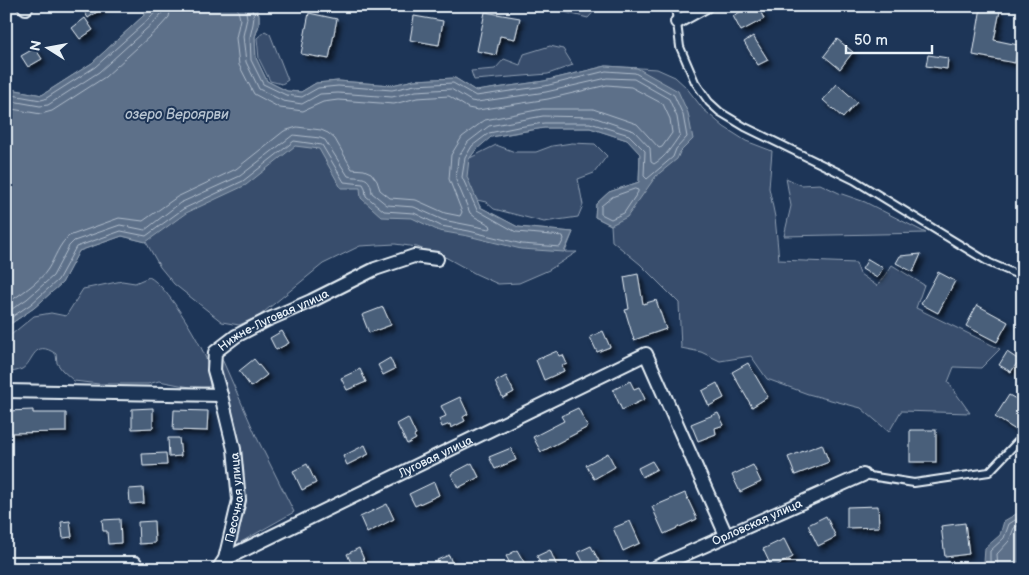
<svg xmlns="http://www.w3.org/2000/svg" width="1029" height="575" font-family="'Balsamiq Sans',sans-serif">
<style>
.green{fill:#374d6c;stroke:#909fb2}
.water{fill:#5d7089;stroke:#95a4b5}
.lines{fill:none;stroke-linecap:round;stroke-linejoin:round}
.shore{stroke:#b0bdcc;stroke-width:1}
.building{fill:#495e7a;stroke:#e8f1f8;filter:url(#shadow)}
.service-casing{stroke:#e8f1f8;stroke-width:10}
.minor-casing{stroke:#e8f1f8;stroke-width:16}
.service{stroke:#1d3557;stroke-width:6}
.minor{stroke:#1d3557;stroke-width:12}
.labels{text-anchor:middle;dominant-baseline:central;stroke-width:4;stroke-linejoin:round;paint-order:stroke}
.street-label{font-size:12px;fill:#e8f1f8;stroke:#1d3557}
.water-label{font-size:14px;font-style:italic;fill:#b7c4d1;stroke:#1d3557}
</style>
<defs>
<filter id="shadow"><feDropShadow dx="4" dy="4" stdDeviation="2.5" flood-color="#0009"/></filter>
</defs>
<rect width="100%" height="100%" fill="#1d3557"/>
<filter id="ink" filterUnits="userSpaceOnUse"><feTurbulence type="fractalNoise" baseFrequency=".02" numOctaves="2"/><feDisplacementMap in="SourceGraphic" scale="10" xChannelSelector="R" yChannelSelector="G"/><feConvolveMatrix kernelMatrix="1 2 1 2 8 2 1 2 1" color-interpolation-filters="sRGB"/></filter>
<g filter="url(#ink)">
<!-- green -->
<g class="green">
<path d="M154,6H255L259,15V25L255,37L256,58L267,81L287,91L301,92L316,83L338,81L392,85L414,80L455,78L476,91L544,81L606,66L657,69L675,77L686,87L703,109L724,127L746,141L772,151L769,188L775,217L779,260L856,263L860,274L877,286L892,265L924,285L916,308L1000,349L981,368L954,367L948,382L970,413L901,411L889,432L861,408L808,394L767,379L751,356L720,361L701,352L681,348L679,303L640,264L612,241L611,225L595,217L596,204L609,192L639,182L640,153L627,140L590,128H544L491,137L476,149L470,158L496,145L515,152H536L552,146L572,143L595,144L607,156L594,173L578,179L583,205L578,217L544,222L494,209L486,202L477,200L480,207L518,227L573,232L565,252H577L549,270L519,283L498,284L476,274L447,258L417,247L395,244L360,246L323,264L259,316L239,325L222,322L174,284L160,267L146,242L122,236L79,251L62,283L34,308L6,327V88L42,95L92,63Z"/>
<path d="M551,6H599L588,18L556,10Z"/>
<path d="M265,31L270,34L288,80L282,84L270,81L259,59L257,38Z"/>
<path d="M550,46L563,49L573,65L548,74L474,80L471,71L495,69L504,59L520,65L524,54Z"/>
<path d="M786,178L801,185L820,184L839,193L865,202L926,233L784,236L791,206Z"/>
<path d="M149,277C167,286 197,337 205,356C208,362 209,380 210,387L195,388L159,381L148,384H99L74,381L62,370L57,363L56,354C33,338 34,362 22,369C18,371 11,372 6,373V339L34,316L51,313L66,316L83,289L122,281L135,283Z"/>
<path d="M222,359L257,438L294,512L234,546L244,499L219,369Z"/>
</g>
<!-- water -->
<g class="water">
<path d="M154,6H255L259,15V25L255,37L256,58L267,81L287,91L301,92L316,83L338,81L392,85L414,80L455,78L476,91L544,81L606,66L637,68L678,91L688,113L693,139L680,152L677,159L656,176L627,217L611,225L595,217L596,204L609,192L639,182L640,154L627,140L590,128H544L519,132L491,137L476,150L469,159L467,177L480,207L518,227L573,232L564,252L521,249L468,236L439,231L412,218L382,217L361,198L360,188H341L319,149L295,146L246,185L186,213L146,242L122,236L79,251L62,283L34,308L6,327V88L42,95L92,63Z"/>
<path d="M1023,510V566L1019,569H987L984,562L985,548L1000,535L1004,521Z"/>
</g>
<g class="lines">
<!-- shore -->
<g class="shore">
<path d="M6,94L41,100L45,99L95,67L150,18L156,11L157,6"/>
<path d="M6,100L40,106L48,105L99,72L154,22L162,13L163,6"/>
<path d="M6,108L41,114L52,111L105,77L160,27L169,17L171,6"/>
<path d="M635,189L638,190V192L624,213L611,219L601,214V206L612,197Z"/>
<path d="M6,304C19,295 40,282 48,269C55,258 59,244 69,236L119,218L143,221L177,197L236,169L284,131L297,127L321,130L328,133L335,139L352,169L364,170L371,173L377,181L380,190L390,198L416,200L445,213L460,216L462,212L449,179L451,155L462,137L485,120L542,109H593L637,124L659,148L662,147L672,133L670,119L663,104L631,87L607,85L548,99L478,110L468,108L449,96L417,98L394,104L338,100L323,102L303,111L280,108L254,94L239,65L236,38L240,19L237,6"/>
<path d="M6,313L27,299L53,276L69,246L74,241L120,225L145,230L180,203L240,176L293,135L320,138L325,140L348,176C362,179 370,174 372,193L387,205L414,207L443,220L489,229L491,228L490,225L475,217L470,213L456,180L458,158L468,142L489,126L543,116L593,117L634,131L650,148L651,162L654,164C666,157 672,146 680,135L677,117L669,99L634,79L607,78L546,92L477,102L471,101L451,89L416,91L392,97L338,93L320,94L302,104L283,101L259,89L246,62L243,36L247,18L245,6"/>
<path d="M6,321L31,304L58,280L76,247L121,231L146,236L183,209L243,181L294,141L322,145L344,182L363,184L365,188L366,196L384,211L414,213L441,226L469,231L522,244L560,247L564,239L563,236L516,232L477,210L462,177L465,158L472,146L489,133L518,127L544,123H590L629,135L645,151L644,176L647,179L673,157L676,149L687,137L683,115L674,95L635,73L606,71L545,86L476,96L453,83L415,85L392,90L338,86L318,88L302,97L286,95L263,84L251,60L250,37L253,24L254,17L251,6"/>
<path d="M992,569L990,561V551L1004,538L1009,524L1023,515"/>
<path d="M998,569L997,554L1009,541L1014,528L1023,523"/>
</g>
</g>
<!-- building -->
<g class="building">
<path d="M81,6H106L88,18Z"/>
<path d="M750,6H758L764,19L741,31L733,16Z"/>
<path d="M981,7L1000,11L994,40L1018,45L1015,63L973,55Z"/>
<path d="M485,12L520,18L515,39L500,36L496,55L477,51Z"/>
<path d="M309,13L337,19L329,59L301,54Z"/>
<path d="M414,16L443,21L439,45L410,40Z"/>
<path d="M85,18L93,30L80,39L72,28Z"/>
<path d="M753,36L768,60L758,65L744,42Z"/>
<path d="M837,39L853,52L840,69L824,56Z"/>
<path d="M35,48L42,59L28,67L21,56Z"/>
<path d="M928,55L948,58L947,69L926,66Z"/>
<path d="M837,84L857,102L843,118L823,100Z"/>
<path d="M921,254L913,272L896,263L900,256Z"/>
<path d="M868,259L883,268L877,278L862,269Z"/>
<path d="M938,272L955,281L938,313L921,304Z"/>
<path d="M638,274L643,304L656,300L666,329L634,340L625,310L629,309L624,277Z"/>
<path d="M977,305L1008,322L997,342L966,326Z"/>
<path d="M383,307L391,325L369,333L362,315Z"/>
<path d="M282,331L289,343L276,350L270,338Z"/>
<path d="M603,331L610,347L597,352L590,337Z"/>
<path d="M557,351L559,356L563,355L567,364L562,366L564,371L544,380L536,360Z"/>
<path d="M1007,352L1019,360L1011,372L999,365Z"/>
<path d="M390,358L395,369L383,375L378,365Z"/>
<path d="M254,359L267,375L251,387L239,371Z"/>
<path d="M748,363L768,397L752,407L732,372Z"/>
<path d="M360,369L366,382L347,390L341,378Z"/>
<path d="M506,376L514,392L503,398L495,382Z"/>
<path d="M630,381L634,389L639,387L645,399L622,410L613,390Z"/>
<path d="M717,383L724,398L709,406L702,391Z"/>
<path d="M1009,395L1023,403V426L1019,432L995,417Z"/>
<path d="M460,397L468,414L463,417L465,421L451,428L450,424L442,427L439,419L446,416L441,406Z"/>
<path d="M153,408V428L132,429V409Z"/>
<path d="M578,408L588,427L541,452L533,437L564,421L561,416Z"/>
<path d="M33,410V413H66V432L6,433V411Z"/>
<path d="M174,410L208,411L207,431L173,430Z"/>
<path d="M718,413L724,425L715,428L716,434L698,441L691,424Z"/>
<path d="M408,418L416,435L414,436L416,439L407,444L397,424Z"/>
<rect x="910" y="430" width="26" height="32"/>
<path d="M168,438H179L181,456L169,457Z"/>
<path d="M822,444L829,462L795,475L788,457Z"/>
<path d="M365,445L369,454L347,465L343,456Z"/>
<path d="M511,448L516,460L495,469L489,457Z"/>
<path d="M166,453L167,465L143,466L142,454Z"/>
<path d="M608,453L615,467L594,479L586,465Z"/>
<path d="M652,461L657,469L642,477L638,468Z"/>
<path d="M472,463L479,477L458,488L451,474Z"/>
<path d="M307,464L316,483L302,490L293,471Z"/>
<path d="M753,465L761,482L740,492L732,475Z"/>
<path d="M434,482L439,495L415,506L409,494Z"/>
<path d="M143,488L144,503L130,504L129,489Z"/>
<path d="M685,493L697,519L664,534L652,507Z"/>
<path d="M387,504L394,519L367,533L360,517Z"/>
<path d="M878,506L879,527L847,528V507Z"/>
<path d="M826,516L836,537L818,546L808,525Z"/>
<path d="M120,519L121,543L108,544L107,531H103L102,520Z"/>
<path d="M70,521L72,537L63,538L61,522Z"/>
<path d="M154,521L155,543L139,544L138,522Z"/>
<path d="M630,521L640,543L623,551L613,528Z"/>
<path d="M965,523L969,554L945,557L941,526Z"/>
<path d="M784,539L793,557L772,568L763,549Z"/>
<path d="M591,546L599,561L586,568L578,552Z"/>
<path d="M359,548L368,569H354L347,554Z"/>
<path d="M517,550L525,564L517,569H513L506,556Z"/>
<path d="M550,550L558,569H543L537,556Z"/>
<path d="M449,555L454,569H441L437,560Z"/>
</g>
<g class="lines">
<!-- service casing -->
<g class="service-casing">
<g id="service">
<path d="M675,6L680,47L695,82L709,102L720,112L745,127L854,180L990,263L1023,277"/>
<path d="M863,475L914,483L989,472L1023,436"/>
</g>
</g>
<!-- minor casing -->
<g class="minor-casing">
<g id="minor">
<path d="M24,6L26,8"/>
<path d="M677,22L706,6"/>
<path id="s1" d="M6,391L221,395L214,370L215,352L236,336L267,320L311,301L375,269L414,256L437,259"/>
<path id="s2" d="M225,559L646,354L726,535"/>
<path d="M6,563H135L138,569"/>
<path id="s3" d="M218,569L225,559L239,500L234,449L221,395"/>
<path id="s4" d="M652,569L863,475"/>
</g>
</g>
<!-- service -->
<use href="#service" class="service"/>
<!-- minor -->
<use href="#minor" class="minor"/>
</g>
</g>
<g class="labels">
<!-- street labels -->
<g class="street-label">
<text stroke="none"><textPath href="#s1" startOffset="326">Нижне-Луговая улица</textPath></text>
<text stroke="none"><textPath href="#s2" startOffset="234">Луговая улица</textPath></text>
<text stroke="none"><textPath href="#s3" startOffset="75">Песочная улица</textPath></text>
<text stroke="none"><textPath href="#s4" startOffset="115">Орловская улица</textPath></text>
</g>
<!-- water labels -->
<g class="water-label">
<text x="177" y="114">озеро Вероярви</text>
</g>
</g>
<!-- margin -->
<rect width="1029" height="575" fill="none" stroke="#1d3557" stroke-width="25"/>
<rect x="12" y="12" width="1004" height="550" fill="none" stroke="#e8f1f8" stroke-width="2" filter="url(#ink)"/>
<!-- north arrow -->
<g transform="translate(48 48) rotate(281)" stroke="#1d3557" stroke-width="4" paint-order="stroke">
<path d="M0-4L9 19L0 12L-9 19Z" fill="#e8f1f8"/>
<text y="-8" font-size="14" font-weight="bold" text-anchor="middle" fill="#e8f1f8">N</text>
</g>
<!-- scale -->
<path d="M846 45v8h86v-8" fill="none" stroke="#e8f1f8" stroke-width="2.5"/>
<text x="854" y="45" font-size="15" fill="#e8f1f8" stroke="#1d3557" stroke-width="4" paint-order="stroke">50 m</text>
</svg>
